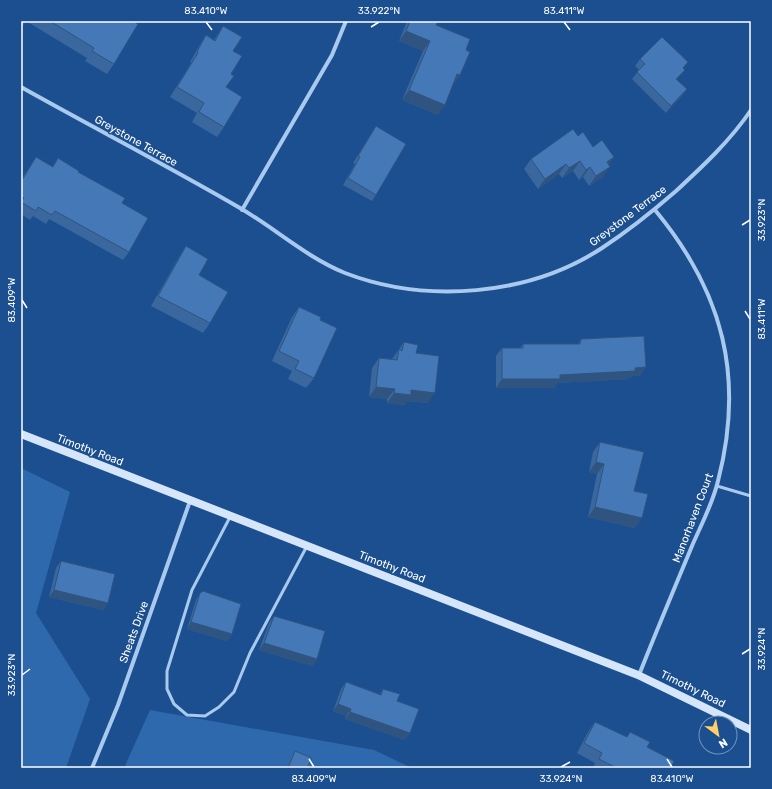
<svg xmlns="http://www.w3.org/2000/svg" width="772" height="789" font-family="Rubik,sans-serif">
<style>
.green{fill:#2e69ad}
.lines{fill:none;stroke-linecap:round;stroke-linejoin:round}
.service{stroke:#a9c9ee;stroke-width:3}
.minor{stroke:#a9c9ee;stroke-width:4}
.secondary{stroke:#d6e6fa;stroke-width:8}
.wall{fill:#3a679d}
.shaded-wall{fill:#305480}
.building{fill:#4478b7;stroke:#305480}
.ticks{fill:none;stroke:#fff;stroke-width:1.5}
.labels{text-anchor:middle;dominant-baseline:central;stroke-width:3;stroke-linejoin:round;paint-order:stroke}
.street-label{font-size:11px;fill:#fff;stroke:#1b4f8f}
.neatline{fill:none;stroke:#fff;stroke-width:1.5}
.ticks-label{font-size:10px;text-anchor:middle;fill:#fff}
</style>
<rect width="100%" height="100%" fill="#1b4f8f"/>
<!-- green -->
<g class="green">
<path d="M21,468L70,492L36,613L90,699L66,768H21Z"/>
<path d="M150,710L374,750L412,768H124Z"/>
</g>
<g class="lines">
<!-- service -->
<g class="service">
<path d="M717,486L751,496"/>
<path d="M230,517L192,590L167,671V689L174,704L187,715L205,716L219,707L234,692L250,653L307,546"/>
</g>
<!-- minor -->
<g class="minor">
<path d="M21,87C94,128 168,166 240,208C276,229 306,257 345,273C426,304 529,296 602,248C628,231 653,211 676,191C703,166 730,141 751,110"/>
<path d="M242,210L332,55L346,21"/>
<path d="M639,675C656,632 674,589 692,546C701,525 713,503 718,481C745,377 723,292 655,210"/>
<path d="M92,768L118,705L190,501"/>
</g>
<!-- secondary -->
<path class="secondary" d="M21,434L638,675L751,730"/>
</g>
<!-- wall -->
<g class="wall">
<path d="M21,21H26L22,27H21Z"/>
<path d="M26,21H133L114,64L107,74L85,61L87,58Z"/>
<path d="M407,21H438L436,25L466,50L460,75L453,85L438,115L402,100L423,51L399,41Z"/>
<path d="M223,26L233,51L231,74L226,87L224,127L217,137L192,122L197,113L170,97L191,63L190,62L199,46L206,35L214,40Z"/>
<path d="M640,59L684,69L685,70L677,80L687,89L682,96L666,113L632,79L639,70L635,66Z"/>
<path d="M376,126V195L372,201L343,185L355,164L353,163Z"/>
<path d="M593,147L609,165L603,177L589,186L583,177L579,180L573,171L562,178L559,174L538,189L524,169L531,159Z"/>
<path d="M36,157L52,167L58,158L122,203L129,252L123,260L49,219L46,224L33,216L30,220L21,214V180Z"/>
<path d="M186,246L210,323L203,333L151,306L179,257Z"/>
<path d="M299,307L320,320L314,378L306,388L288,379L292,371L272,361L292,317Z"/>
<path d="M581,339L640,376H632L629,379L557,383L554,388H496V356L502,348H520L523,344H578Z"/>
<path d="M404,342L416,353L428,403L407,401L404,405L387,403V399L369,397L372,368L379,358L392,359Z"/>
<path d="M600,442L634,491L635,528L588,517L597,474L589,472L593,452Z"/>
<path d="M61,561L108,603L103,610L49,597L56,568Z"/>
<path d="M200,593L232,634L227,641L187,629L196,600Z"/>
<path d="M274,616L317,659L312,666L259,650L269,623Z"/>
<path d="M346,682L380,694L383,689L397,701L405,740L345,719L346,716L333,711L341,689Z"/>
<path d="M595,722L627,737L630,732L671,768H593L595,763L577,753L588,732Z"/>
<path d="M295,751L307,768H286L290,758Z"/>
</g>
<!-- shaded-wall -->
<g class="shaded-wall">
<path d="M406,31L430,41L423,51L399,41Z"/>
<path d="M685,70L680,77L672,86L676,79Z"/>
<path d="M457,74L460,75L453,85L450,84Z"/>
<path d="M687,89L682,96L666,113L671,106Z"/>
<path d="M409,90L445,105L438,115L402,100Z"/>
<path d="M614,157L607,168V162Z"/>
<path d="M580,161L573,171L562,178L569,168Z"/>
<path d="M566,164L559,174L538,189L545,179Z"/>
<path d="M590,167L583,177L579,180L586,170Z"/>
<path d="M610,167L603,177L589,186L596,176Z"/>
<path d="M646,367L640,376H632L629,379L557,383L554,388H496L502,379L560,375Z"/>
<path d="M376,387L395,389L387,399L369,397Z"/>
<path d="M411,390L435,393L428,403L407,401L404,405L387,403L394,393Z"/>
<path d="M596,462L604,464L597,474L589,472Z"/>
<path d="M595,507L642,518L635,528L588,517Z"/>
<path d="M54,590L108,603L103,610L49,597Z"/>
<path d="M191,622L232,634L227,641L187,629Z"/>
<path d="M264,643L317,659L312,666L259,650Z"/>
<path d="M338,704L351,709L346,716L333,711Z"/>
<path d="M350,712L410,733L405,740L345,719Z"/>
</g>
<!-- building -->
<g class="building">
<path d="M50,21H133L138,24L114,64L92,51L94,48Z"/>
<path d="M410,21H438L436,25L470,39L466,50L470,52L460,75L457,74L445,105L409,90L430,41L406,31Z"/>
<path d="M223,26L242,37L233,51L242,56L231,74L234,76L226,87L242,97L224,127L199,112L204,103L177,87L198,53L197,52L206,35L215,41Z"/>
<path d="M662,37L688,62L683,68L685,70L676,79L687,89L671,106L637,72L645,64L640,59Z"/>
<path d="M376,126L406,144L376,195L348,178L360,157L358,156Z"/>
<path d="M573,129L578,136L583,132L593,147L602,140L614,157L607,162L610,167L596,176L590,167L586,170L580,161L569,168L566,164L545,179L531,159Z"/>
<path d="M36,157L53,167L58,158L79,171L78,172L125,198L122,203L148,218L129,252L55,211L52,215L38,207L36,211L21,202L24,198L21,197V182Z"/>
<path d="M186,246L208,259L199,275L228,292L210,323L158,296Z"/>
<path d="M299,307L321,317L320,320L337,328L314,378L295,369L299,361L279,351Z"/>
<path d="M644,336L646,367L635,368V371L560,375V379H502V348H523V344H580L581,339Z"/>
<path d="M404,342L418,345L416,353L439,356L435,393L411,390V395L394,393L395,389L376,387L379,358L397,360L399,349L402,351Z"/>
<path d="M600,442L644,452L634,491L648,494L642,518L595,507L604,464L596,462Z"/>
<path d="M61,561L115,574L108,603L54,590Z"/>
<path d="M203,591L241,604L232,634L191,622L200,593Z"/>
<path d="M274,616L325,631L317,659L264,643Z"/>
<path d="M346,682L381,695L383,689L400,694L397,701L419,709L410,733L350,712L351,709L338,704Z"/>
<path d="M595,722L627,737L630,732L650,742L647,747L674,761L671,768H617L599,759L602,753L584,743Z"/>
<path d="M295,751L312,758L307,768H288Z"/>
</g>
<!-- ticks -->
<path class="ticks" d="M206,22L212,30M564,22L570,30M371,27L379,22M742,225L750,220M22,300L27,308M745,311L750,319M742,654L750,649M22,675L30,669M309,759L314,767M667,759L672,767M561,767L570,762"/>
<g class="labels">
<!-- street labels -->
<g class="street-label">
<text transform="translate(136 141) rotate(29)">Greystone Terrace</text>
<text transform="translate(628 216) rotate(-37)">Greystone Terrace</text>
<text transform="translate(90 450) rotate(21)">Timothy Road</text>
<text transform="translate(693 518) rotate(-69)">Manorhaven Court</text>
<text transform="translate(392 567) rotate(21)">Timothy Road</text>
<text transform="translate(134 632) rotate(-70)">Sheats Drive</text>
<text transform="translate(693 689) rotate(26)">Timothy Road</text>
</g>
</g>
<!-- border -->
<rect width="772" height="789" fill="none" stroke="#1b4f8f" stroke-width="44"/>
<!-- north arrow -->
<g transform="translate(718 735) rotate(148)"><circle r="19" fill="#1b4f8f" stroke="#7695bc"/>
<path d="M0-3L7 15L0 10L-7 15Z" fill="#ffd166"/>
<text y="-6" font-size="11" font-weight="bold" text-anchor="middle" fill="#ffffff">N</text>
</g>
<rect x="22" y="22" width="728" height="745" class="neatline"/>
<g class="ticks-label">
<text x="206" y="14">83.410°W</text>
<text x="379" y="14">33.922°N</text>
<text x="564" y="14">83.411°W</text>
<text transform="translate(761 220) rotate(-90)" y="4">33.923°N</text>
<text transform="translate(11 300) rotate(-90)" y="4">83.409°W</text>
<text transform="translate(761 319) rotate(-90)" y="4">83.411°W</text>
<text transform="translate(761 649) rotate(-90)" y="4">33.924°N</text>
<text transform="translate(11 675) rotate(-90)" y="4">33.923°N</text>
<text x="314" y="782">83.409°W</text>
<text x="561" y="782">33.924°N</text>
<text x="672" y="782">83.410°W</text>
</g>
</svg>
